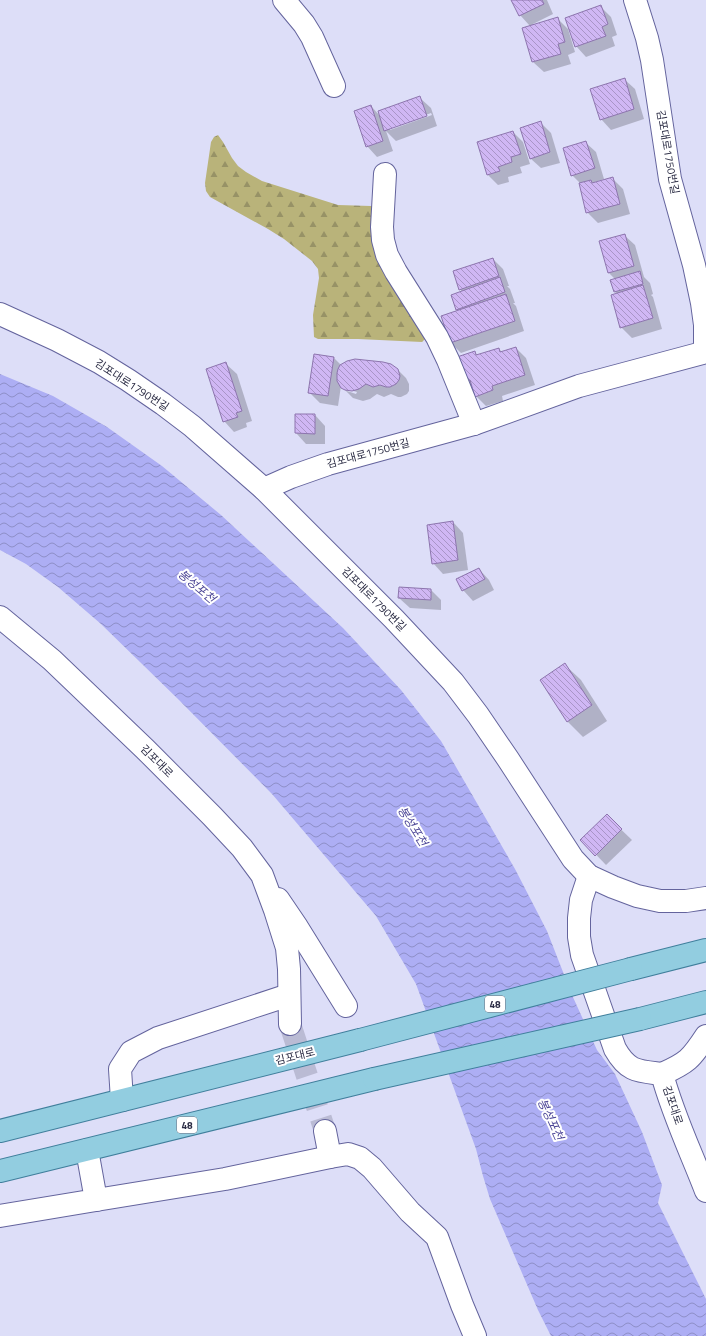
<svg xmlns="http://www.w3.org/2000/svg" width="706" height="1336" font-family="'Titillium Web','Noto Sans KR',sans-serif">
<style>
.forest{fill:url(#forest-firs)}
.water{fill:url(#water-waves)}
.shadow{fill:#0003;fill-rule:evenodd}
.building{fill:url(#building-back-hatch);stroke:#8d75ae}
.lines{fill:none;stroke-linecap:round;stroke-linejoin:round}
.minor-tunnel{stroke:#babbd4;stroke-width:22;stroke-dasharray:22 11;stroke-linecap:butt}
.minor-casing{stroke:#64649d;stroke-width:24}
.major-casing{stroke:#407f9c;stroke-width:24}
.minor{stroke:#fff;stroke-width:22}
.major{stroke:#92cde0;stroke-width:22}
.major-bridge-casing{stroke:#407f9c;stroke-width:24;stroke-linecap:butt}
.major-bridge{stroke:#92cde0;stroke-width:22}
.labels{text-anchor:middle;dominant-baseline:central;stroke-width:4;stroke-linejoin:round;paint-order:stroke}
.shield{fill:#fff;stroke:#6c6d7e;stroke-width:1}
.shield-label{font-size:10px;font-weight:bold;fill:#2d2e46}
.street-label{font-size:11px;fill:#2d2e46;stroke:#fff}
.water-label{font-size:12px;font-style:italic;fill:#4b4596;stroke:#fff}
</style>
<defs>
<pattern id="forest-firs" width="22" height="20" patternUnits="userSpaceOnUse"><rect width="22" height="20" fill="#b9b37a"/><path d="M5 1l3.5 6h-7zM16 11l3.5 6h-7z" fill="#979266"/></pattern>
<pattern id="water-waves" width="16" height="10" patternUnits="userSpaceOnUse"><rect width="16" height="10" fill="#adaef4"/><path d="M0 5q4-4 8 0t8 0" fill="none" stroke="#8d8ec7"/></pattern>
<pattern id="building-back-hatch" width="6" height="6" patternUnits="userSpaceOnUse"><rect width="6" height="6" fill="#d0b7f4"/><path d="M-1 5l2 2M0 0l6 6M5-1l2 2" fill="none" stroke="#a995c7"/></pattern>
</defs>
<rect width="100%" height="100%" fill="#dddef8"/>
<!-- forest -->
<path class="forest" d="M218,135L223,142L232,158L238,166L246,172L262,181L338,205L371,206L375,207L427,337L422,342L358,339H318L314,337L313,315L319,278L318,269L312,261L284,239L268,229L210,197L206,191L205,183L211,142L214,137Z"/>
<!-- water -->
<path class="water" d="M0,374L53,396L107,427L162,466L221,515L343,628L401,690L441,741L515,869L547,931L572,995L597,1050L615,1074L642,1132L662,1185L658,1203L706,1299V1336H551L538,1310L490,1199L483,1176L476,1149L416,984L376,916L272,794L179,700L101,624L58,587L26,564L0,550Z"/>
<!-- shadow -->
<g class="shadow">
<path d="M512,0H547L553,14L533,24L534,25L557,18L568,29L575,52L568,55L571,64L544,72L533,62L523,28L530,26L520,15Z"/>
<path d="M601,7L611,17L617,35L612,37L615,46L586,57L576,46Z"/>
<path d="M624,79L635,89L644,119L611,130L601,119Z"/>
<path d="M420,98L431,108L437,126L396,141L386,131L393,151L377,157L367,146L371,106L380,116ZM431,113L432,115L390,130V128Z"/>
<path d="M541,123L551,133L560,163L541,168L530,158Z"/>
<path d="M513,132L523,142L530,164L520,167L522,173L508,177L509,182L498,185L488,175Z"/>
<path d="M585,142L596,152L604,179L595,182L596,183L613,179L623,189L630,214L598,223L587,212L581,184L572,175Z"/>
<path d="M624,235L635,245L644,277L650,283L653,294L651,295L653,297L662,329L632,338L621,327L617,294L615,292V279L609,273Z"/>
<path d="M493,259L503,269L509,286H507L510,289L515,303H513L516,306L524,331L461,353L451,343L459,311L457,309L462,292L460,289Z"/>
<path d="M516,348L526,358L535,385L502,396L503,401L486,406L476,396L473,388L466,381L475,352L478,356L499,349L502,352Z"/>
<path d="M334,358L342,366L395,367L406,378L409,384V391L407,394L401,397H398L391,394L384,397L377,394L370,399L363,401L353,398L341,386L338,406L320,403L309,392ZM347,389L357,392L356,394L347,391Z"/>
<path d="M226,364L237,374L252,421L246,423L247,427L234,432L224,421Z"/>
<path d="M296,415H315L325,426V444H306L296,433Z"/>
<path d="M453,522L463,533L468,570L443,574L433,563Z"/>
<path d="M479,569L489,580L494,590L473,601L463,590Z"/>
<path d="M431,590L441,600V610L410,608L399,598Z"/>
<path d="M565,665L581,680L607,721L583,737L567,721Z"/>
<path d="M607,816L632,840L606,865L582,840Z"/>
</g>
<!-- building -->
<g class="building">
<path d="M511,0H542L544,4L519,16Z"/>
<path d="M601,5L608,24L602,27L606,36L575,47L565,18Z"/>
<path d="M558,17L565,42L558,44L561,54L532,62L522,28Z"/>
<path d="M625,78L634,109L600,120L590,89Z"/>
<path d="M420,96L427,116L384,131L378,111Z"/>
<path d="M371,105L383,141L366,147L354,111Z"/>
<path d="M541,121L550,152L530,159L520,128Z"/>
<path d="M513,131L521,154L511,157L512,162L498,167L500,171L487,175L477,142Z"/>
<path d="M586,141L595,168L571,176L563,148Z"/>
<path d="M613,177L620,204L586,213L579,183L591,180L592,183Z"/>
<path d="M625,234L634,266L608,273L599,241Z"/>
<path d="M493,258L499,276L459,290L453,271Z"/>
<path d="M640,271L643,284L614,292L610,280Z"/>
<path d="M500,277L505,292L456,310L451,295Z"/>
<path d="M643,285L653,318L620,328L611,295Z"/>
<path d="M506,294L515,321L450,343L441,316Z"/>
<path d="M516,347L525,375L492,386L493,390L475,397L470,380L465,382L457,357L475,351L476,355L499,348L500,352Z"/>
<path d="M314,354L334,357L328,396L308,393Z"/>
<path d="M355,359L383,362L391,364L398,369L400,376L399,380L396,384L390,387H386L380,385L373,387L366,384L359,389L352,391L345,390L341,388L337,381V373L338,369L340,365L347,361Z"/>
<path d="M226,362L242,411L236,413L238,417L223,422L206,369Z"/>
<path d="M295,414H315V434L295,433Z"/>
<path d="M453,521L458,560L432,564L427,525Z"/>
<path d="M479,568L485,579L462,591L456,579Z"/>
<path d="M399,587L431,589V600L398,598Z"/>
<path d="M565,663L592,705L567,722L540,680Z"/>
<path d="M607,814L622,829L595,856L580,840Z"/>
</g>
<g class="lines">
<!-- minor-tunnel -->
<path class="minor-tunnel" d="M290,1024L325,1131"/>
<!-- minor casing -->
<g class="minor-casing">
<g id="minor">
<path d="M284,0L304,24L312,37L334,86"/>
<path d="M635,0L647,38L652,60L670,179L694,265L702,303L705,325V352"/>
<path d="M385,174L382,227L383,240L387,255L396,272L437,337L448,360L474,424"/>
<path d="M0,314L57,340L99,362L128,380L163,404L192,426L264,489L394,619L453,682L478,715L508,759L573,859L589,876L613,887L637,896L660,901H686L706,898"/>
<path d="M264,489L291,477L328,464L474,424L579,386L706,352"/>
<path d="M0,617L52,660L145,749L212,816L242,848L262,875L275,910L287,948L289,969L290,1024"/>
<path d="M589,876L581,900L579,918V937L582,955L615,1049C628,1072 638,1071 662,1074C673,1115 691,1152 706,1191"/>
<path d="M278,899L297,927L346,1006"/>
<path d="M662,1074C687,1063 691,1059 706,1036"/>
<path d="M122,1100L120,1069L131,1052L158,1038L289,995"/>
<path d="M325,1131L330,1157L348,1154L360,1158L372,1168L410,1212L437,1237L462,1305L475,1336"/>
<path d="M96,1200L225,1179L330,1157"/>
<path d="M0,1216L96,1200L87,1150"/>
</g>
</g>
<!-- major casing -->
<g class="major-casing">
<g id="major">
<path d="M631,969L706,950"/>
<path d="M640,1019L706,1002"/>
<path d="M0,1131L360,1040"/>
<path d="M0,1171L374,1079"/>
</g>
</g>
<!-- minor -->
<use href="#minor" class="minor"/>
<!-- major -->
<use href="#major" class="major"/>
<!-- major-bridge casing -->
<g class="major-bridge-casing">
<g id="major-bridge">
<path d="M360,1040L631,969"/>
<path d="M374,1079L640,1019"/>
</g>
</g>
<!-- major-bridge -->
<use href="#major-bridge" class="major-bridge"/>
</g>
<g class="labels">
<!-- shield labels -->
<g class="shield">
<rect x="485" y="996" width="20" height="16" rx="3"/>
<rect x="177" y="1117" width="20" height="16" rx="3"/>
</g>
<g class="shield-label">
<text x="495" y="1004">48</text>
<text x="187" y="1125">48</text>
</g>
<!-- street labels -->
<g class="street-label">
<text transform="translate(668 152) rotate(80)">김포대로1750번길</text>
<text transform="translate(132 385) rotate(33)">김포대로1790번길</text>
<text transform="translate(368 453) rotate(-15)">김포대로1750번길</text>
<text transform="translate(374 599) rotate(45)">김포대로1790번길</text>
<text transform="translate(157 761) rotate(45)">김포대로</text>
<text transform="translate(295 1056) rotate(-14)">김포대로</text>
<text transform="translate(673 1105) rotate(71)">김포대로</text>
</g>
<!-- water labels -->
<g class="water-label">
<text transform="translate(197 586) rotate(40)">봉성포천</text>
<text transform="translate(413 826) rotate(58)">봉성포천</text>
<text transform="translate(551 1119) rotate(65)">봉성포천</text>
</g>
</g>
</svg>
